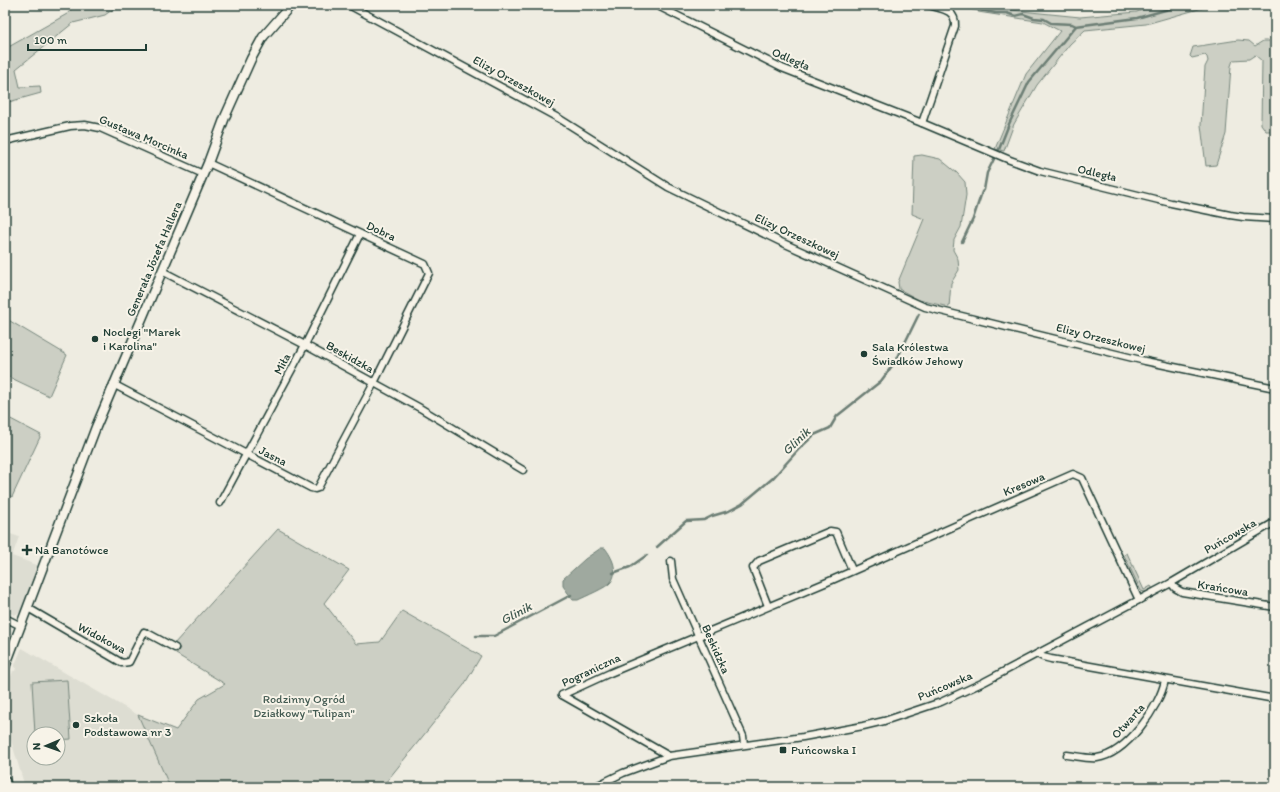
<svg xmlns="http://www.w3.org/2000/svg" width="1280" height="792" font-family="Itim,sans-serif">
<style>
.built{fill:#ddddd2;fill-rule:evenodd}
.green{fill:#cccfc4;stroke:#76867c}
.water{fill:#9fa99f;stroke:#6c7e74}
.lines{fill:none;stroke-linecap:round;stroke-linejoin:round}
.stream{stroke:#6c7e74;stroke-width:2.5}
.minor-casing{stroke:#1f3d34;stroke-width:9}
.tertiary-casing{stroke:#1f3d34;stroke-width:11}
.minor{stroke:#f7f3e8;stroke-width:6}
.tertiary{stroke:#f7f3e8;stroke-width:8}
.poi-dot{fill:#1f3d34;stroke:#f7f3e8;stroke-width:1.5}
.labels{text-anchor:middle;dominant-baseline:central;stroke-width:4;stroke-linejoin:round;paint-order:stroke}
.street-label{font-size:12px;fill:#1f3d34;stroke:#f7f3e8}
.poi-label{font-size:12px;fill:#1f3d34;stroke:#f7f3e8;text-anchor:start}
.park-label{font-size:12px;fill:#425a51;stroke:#f7f3e8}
.water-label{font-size:13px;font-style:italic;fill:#3f584f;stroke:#f7f3e8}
</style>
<rect width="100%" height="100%" fill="#eeece1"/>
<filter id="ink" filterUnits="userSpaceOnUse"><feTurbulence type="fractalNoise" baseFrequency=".025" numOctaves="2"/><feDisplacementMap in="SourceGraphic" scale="8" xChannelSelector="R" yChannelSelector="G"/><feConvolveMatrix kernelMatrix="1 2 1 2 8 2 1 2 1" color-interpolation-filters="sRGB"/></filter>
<g filter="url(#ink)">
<!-- built -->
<g class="built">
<path d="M5,532L19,537L12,556L37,565L21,612L14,615L5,610Z"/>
<path d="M22,648L138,715L170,787H25L10,737L7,697L9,682L13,671H15L16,668L14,667ZM34,734H58V758H34Z"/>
</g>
<!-- green -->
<g class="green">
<path d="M75,5H119L105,15L73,23L16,69L20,87L40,86L41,93L5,103V49L67,14Z"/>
<path d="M1151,5H1213L1146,24L1085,30L1070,44L1037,85L1014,124L1004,151L995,149L1026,74L1060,31L1043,22L978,12L981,7L1080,17L1137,12Z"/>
<path d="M1238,40L1249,41L1255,46L1263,41H1275V127L1272,131H1266L1261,124L1262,61L1255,55L1249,59L1233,60L1231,66L1226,134L1216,165L1206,166L1201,125L1205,67L1208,61L1207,57L1205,55L1192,58L1190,56L1193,47Z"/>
<path d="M922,155L940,159L957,173L965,182L966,195L961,227L954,240L953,250L958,259L959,270L951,283L949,307L919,300L899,289L898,282L924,219L912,214L914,156Z"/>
<path d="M5,318L67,355L49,396L5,375Z"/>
<path d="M5,416L41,435L12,497L5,493Z"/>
<path d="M278,529L349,570L324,603L356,644L380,642L402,611L481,656L464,685L386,782L394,787H170L138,715L176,730L199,699L225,684L176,654L180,648L174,644Z"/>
<path d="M1127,553L1144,590L1151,586L1153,589L1145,592L1141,591L1124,555Z"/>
<path d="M67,680L71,739L58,740V734H35L32,682Z"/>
</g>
<!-- water -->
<path class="water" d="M601,548H605C612,557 619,571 611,582C608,587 584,597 578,600H573L563,586V579L585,559Z"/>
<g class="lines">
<!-- stream -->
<g class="stream">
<path d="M958,5L967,8L996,13H1007L1015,16L1023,14L1034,18L1044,19L1051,23L1072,24L1076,26L1137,18L1183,5"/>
<path d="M998,152L1009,124L1029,82L1076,26"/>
<path d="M962,242L973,219L982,192L984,190L987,173L995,157"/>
<path d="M657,547L686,521L704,520L712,516L729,511L742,504L773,478L799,449L814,435L830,428L837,416L881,381L897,359L919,314"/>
<path d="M613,573L630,567L647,555"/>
<path d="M476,636H494L571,595"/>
</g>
<!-- minor casing -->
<g class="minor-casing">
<g id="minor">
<path d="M349,5L560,119L668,187L781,242L925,307L1145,361L1275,388"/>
<path d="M656,5L782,68L922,123L1010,160L1040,171L1171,203L1230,215L1243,217L1275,219"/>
<path d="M922,123L955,26C956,9 941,9 928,5"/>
<path d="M5,141L70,126L85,125L100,128L203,174"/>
<path d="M162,271L305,345L420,408L523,470"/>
<path d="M113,384L311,488L315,489L318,488L374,383L429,273L425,264L208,163"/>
<path d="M220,503L305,345L360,234"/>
<path d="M671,561L673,579L743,736L744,744"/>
<path d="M1171,583L1175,588L1182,592L1275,607"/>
<path d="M768,606L753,568L759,561L830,531L836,532L852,570"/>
<path d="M28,608L122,663L129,662L144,632L149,634L175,648"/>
<path d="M5,618L21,626"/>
<path d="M1037,654L1043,657L1051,659L1275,699"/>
<path d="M562,695L610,673L832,580L1073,474L1082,478L1139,600"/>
<path d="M562,695L669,756"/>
<path d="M1067,755C1076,756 1088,759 1097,758C1126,754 1160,707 1165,680"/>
<path d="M594,787L623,773L669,756L803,737L863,726L884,721L941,702L984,682L1171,583L1275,522"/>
</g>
</g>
<!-- tertiary casing -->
<g class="tertiary-casing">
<g id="tertiary">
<path d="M5,667L96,427L208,163L225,117L251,59L263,37L291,5"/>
<path d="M5,780L7,787"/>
</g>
</g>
<!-- minor -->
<use href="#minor" class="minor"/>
<!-- tertiary -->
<use href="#tertiary" class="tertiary"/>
</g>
</g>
<!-- markers -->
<g class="poi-dot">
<circle cx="95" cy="339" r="4"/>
<circle cx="864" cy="354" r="4"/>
<path d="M25 544h4v4h4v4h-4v4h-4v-4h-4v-4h4z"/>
<circle cx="76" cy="725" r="4"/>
<rect x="779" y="746" width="8" height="8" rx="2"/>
</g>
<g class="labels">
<!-- street labels -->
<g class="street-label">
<text transform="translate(791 59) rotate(23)">Odległa</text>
<text transform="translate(514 81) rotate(29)">Elizy Orzeszkowej</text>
<text transform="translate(144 137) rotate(23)">Gustawa Morcinka</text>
<text transform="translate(1097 173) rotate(13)">Odległa</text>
<text transform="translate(381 231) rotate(25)">Dobra</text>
<text transform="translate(797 236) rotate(25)">Elizy Orzeszkowej</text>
<text transform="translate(154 259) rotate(-67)">Generała Józefa Hallera</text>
<text transform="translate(1101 338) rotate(14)">Elizy Orzeszkowej</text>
<text transform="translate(350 357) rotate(29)">Beskidzka</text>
<text transform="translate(282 364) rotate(-62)">Miła</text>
<text transform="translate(273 456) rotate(27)">Jasna</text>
<text transform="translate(1024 484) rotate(-23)">Kresowa</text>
<text transform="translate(1230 536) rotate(-30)">Puńcowska</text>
<text transform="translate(1223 588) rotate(9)">Krańcowa</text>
<text transform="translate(102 638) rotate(28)">Widokowa</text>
<text transform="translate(716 649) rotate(66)">Beskidzka</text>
<text transform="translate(591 670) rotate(-25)">Pograniczna</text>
<text transform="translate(945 686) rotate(-23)">Puńcowska</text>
<text transform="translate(1128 721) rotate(-48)">Otwarta</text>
</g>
<!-- poi labels -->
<g class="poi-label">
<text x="103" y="332">Noclegi "Marek<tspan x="103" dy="14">i Karolina"</tspan></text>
<text x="872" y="347">Sala Królestwa<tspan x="872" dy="14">Świadków Jehowy</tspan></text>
<text x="35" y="550">Na Banotówce</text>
<text x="84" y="718">Szkoła<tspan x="84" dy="14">Podstawowa nr 3</tspan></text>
<text x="791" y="750">Puńcowska I</text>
</g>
<!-- park labels -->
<g class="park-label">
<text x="304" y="699">Rodzinny Ogród<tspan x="304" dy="14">Działkowy "Tulipan"</tspan></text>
</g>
<!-- water labels -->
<g class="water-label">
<text transform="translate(796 441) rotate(-44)">Glinik</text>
<text transform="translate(516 613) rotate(-28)">Glinik</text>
</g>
</g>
<!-- margin -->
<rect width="1280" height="792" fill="none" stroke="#f7f3e8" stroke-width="20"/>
<rect x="10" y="10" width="1260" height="772" fill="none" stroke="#1f3d34" stroke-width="1.5" filter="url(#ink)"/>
<!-- north arrow -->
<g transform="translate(46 746) rotate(268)"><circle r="19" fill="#f7f3e8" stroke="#a1aaa0"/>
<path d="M0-3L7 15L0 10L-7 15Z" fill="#1f3d34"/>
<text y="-6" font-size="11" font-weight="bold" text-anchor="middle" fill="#1f3d34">N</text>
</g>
<!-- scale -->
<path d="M28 44v6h118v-6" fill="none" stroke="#1f3d34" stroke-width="2"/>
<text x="34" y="44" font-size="12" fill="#1f3d34" stroke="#f7f3e8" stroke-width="3" paint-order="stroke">100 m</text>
</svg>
